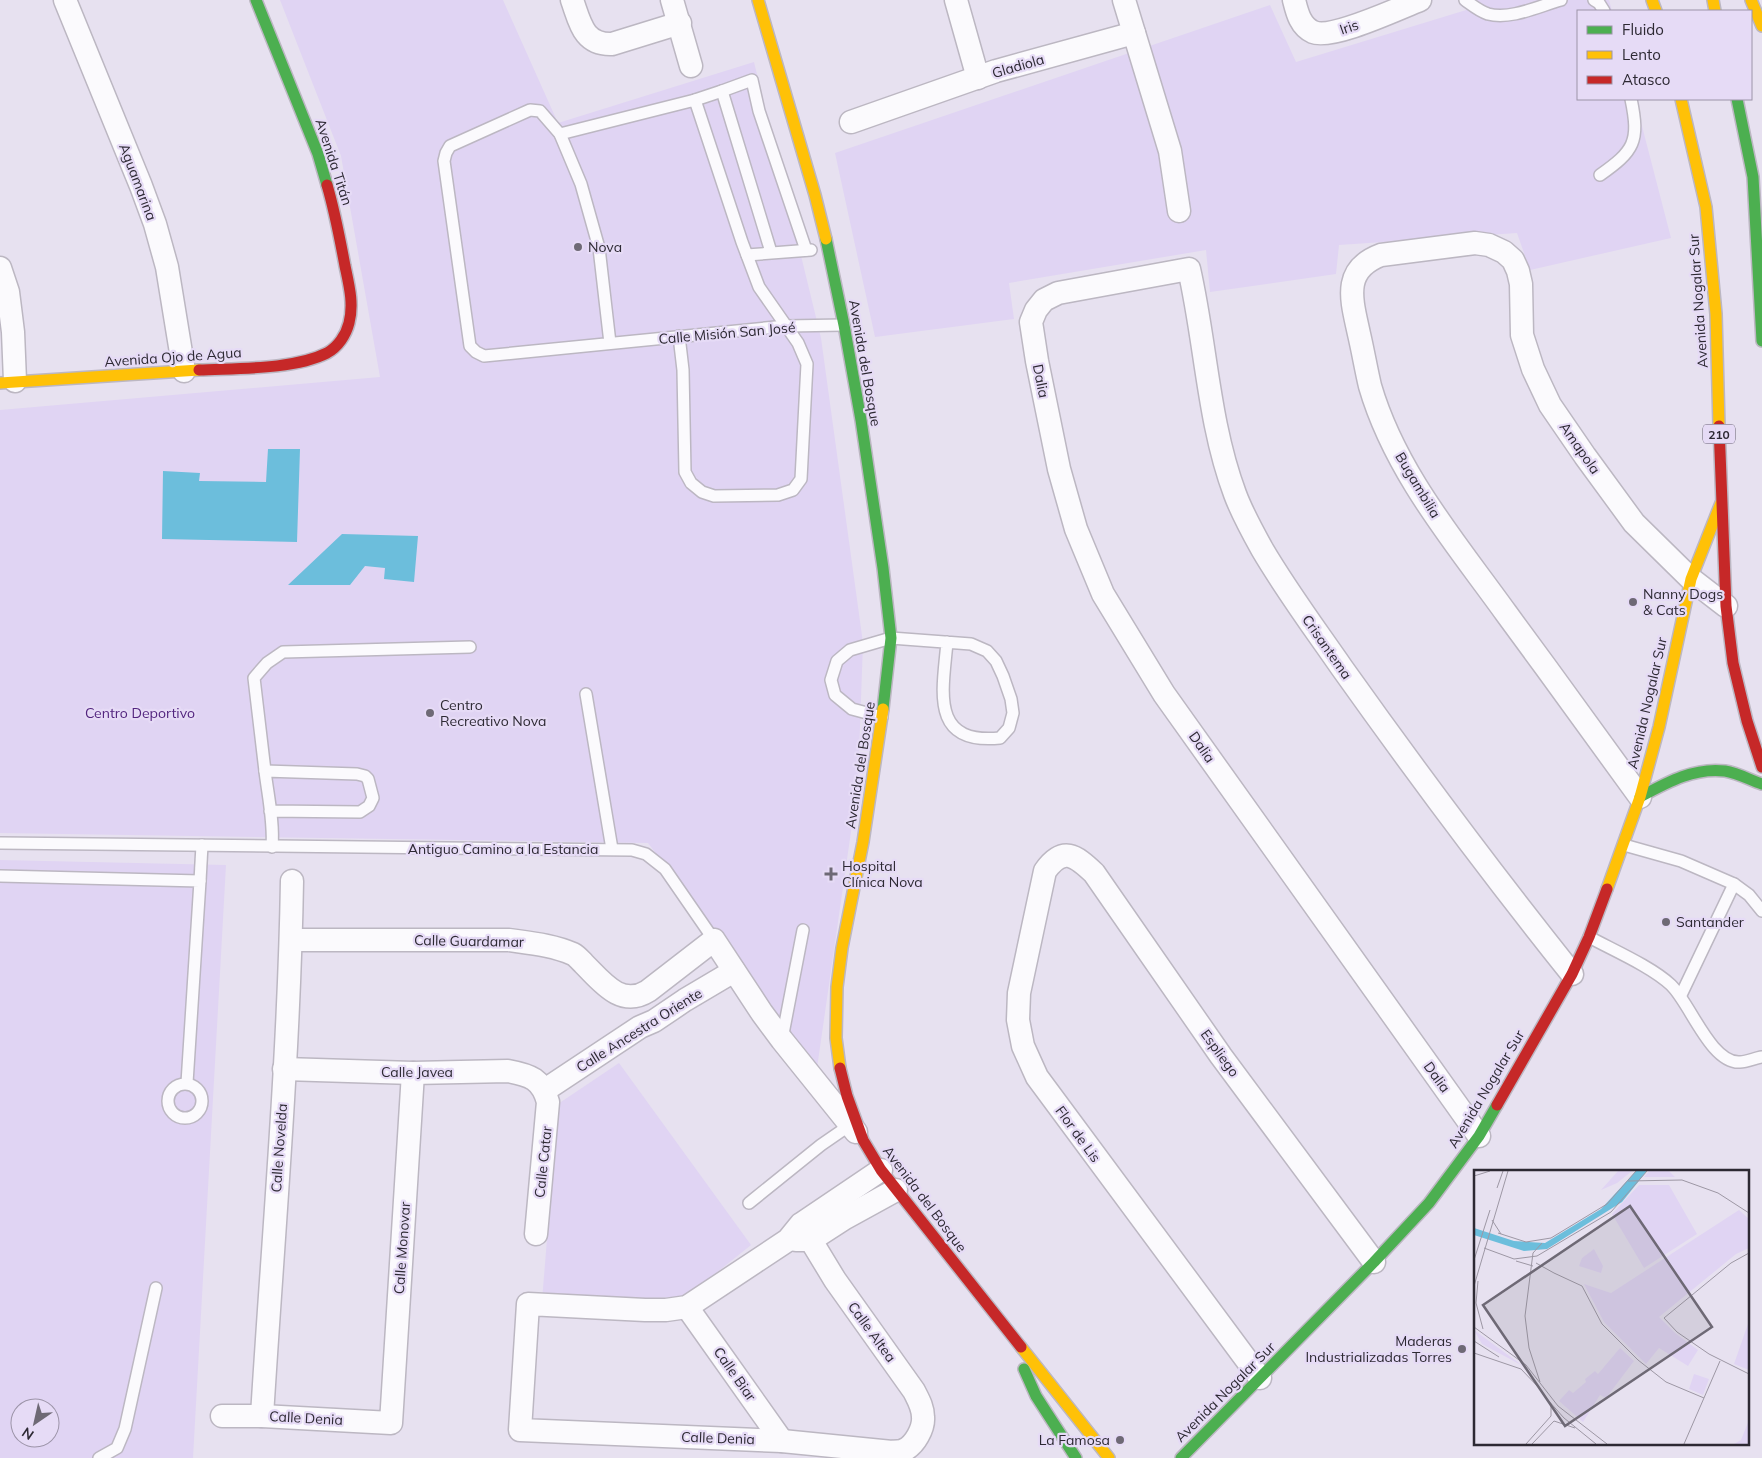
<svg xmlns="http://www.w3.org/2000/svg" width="1762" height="1458" font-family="Mulish,sans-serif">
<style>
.green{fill:#e0d4f3;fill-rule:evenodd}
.water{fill:#6cbedc}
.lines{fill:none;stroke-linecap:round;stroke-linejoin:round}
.lane-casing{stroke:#bcb7c2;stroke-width:14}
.street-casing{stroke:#bcb7c2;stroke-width:25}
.fast-casing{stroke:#bcb7c2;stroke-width:14}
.slow-casing{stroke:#bcb7c2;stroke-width:14}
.jam-casing{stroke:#bcb7c2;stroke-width:14}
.lane{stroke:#fbfafd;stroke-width:11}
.street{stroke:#fbfafd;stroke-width:22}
.fast{stroke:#4caf50;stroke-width:11}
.slow{stroke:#ffc107;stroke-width:11}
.jam{stroke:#c62828;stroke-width:11}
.poi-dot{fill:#6e6975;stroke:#e6dbf6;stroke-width:2}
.labels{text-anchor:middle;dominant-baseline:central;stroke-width:4.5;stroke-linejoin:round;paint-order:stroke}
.shield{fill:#e6dbf6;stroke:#645e6e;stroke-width:1}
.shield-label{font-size:12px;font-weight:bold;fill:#2d2933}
.street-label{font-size:14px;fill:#2d2933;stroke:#e6dbf6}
.poi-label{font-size:14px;fill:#2d2933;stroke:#e6dbf6;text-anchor:start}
.park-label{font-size:14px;fill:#52247e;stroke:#e6dbf6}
.inset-road{fill:none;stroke:#9d97a4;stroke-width:1}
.view{fill:#6e6975;fill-opacity:0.15;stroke:#6e6975;stroke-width:2.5}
.inset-edge{fill:none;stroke:#2d2933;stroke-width:2.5}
</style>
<rect width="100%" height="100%" fill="#e7e1f0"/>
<!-- green -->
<g class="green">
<path d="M280,0H503L558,123L754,62L821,338L863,643L858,783L817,1068L648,843L0,833V410L380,377L341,156Z"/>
<path d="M1475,0H1609L1612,11H1578V99H1635L1671,238L1530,270L1517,233L1339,245L1336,274L1210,292L1206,250L1009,283L1014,319L875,337L835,153L1270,5L1296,62L1476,7Z"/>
<path d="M0,860L226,865L193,1458H0ZM20,1408H50V1438H20Z"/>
<path d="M619,1063L751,1245L686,1297L542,1301L558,1104Z"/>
</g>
<!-- water -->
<g class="water">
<path d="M268,449H300L297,542L162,539L163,471L200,473L199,481L266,482Z"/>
<path d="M342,534L418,536L414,582L384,579L385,568L365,566L350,585H288Z"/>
</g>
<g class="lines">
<!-- lane casing -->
<g class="lane-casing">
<g id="lane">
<path d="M1465,0C1472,5 1479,11 1488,14C1511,20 1539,6 1561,0"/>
<path d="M1594,0L1599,3L1604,11"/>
<path d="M695,100L722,91"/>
<path d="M560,134L695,100L742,242L759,287L798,343L807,364L801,479L793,490L778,495L714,496L702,492L691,483L685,472L683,370L679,336"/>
<path d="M1600,175C1634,151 1640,142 1631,99"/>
<path d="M771,252L722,91L752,80L759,111L806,250"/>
<path d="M747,255L811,250"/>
<path d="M610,343L599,248L581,184L560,134L540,111L530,110L450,146L446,153L444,161L470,346L476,352L484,356L786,326L844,325"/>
<path d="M586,694L612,849"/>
<path d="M882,717L852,709L835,695L831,680L837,661L850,650L891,638L971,644L987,651L996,661L1003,676L1011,699L1013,713L1009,728L1000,738C929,745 943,690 947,642"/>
<path d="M265,771L254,678L267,663L283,652L470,647"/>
<path d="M270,811L360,812L369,806L373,798L368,779L365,776L357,774L265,771C268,796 274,822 272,847"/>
<path d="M0,843L632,850L646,854L665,869L714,940"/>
<path d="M1624,845L1681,861L1734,884L1749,895L1762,911"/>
<path d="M0,876L200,881L187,1083"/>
<path d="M200,881L202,845"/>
<path d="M1589,937C1613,950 1652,967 1671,985C1690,1003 1711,1064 1740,1062C1747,1062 1755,1058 1762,1057"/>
<path d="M1681,995L1734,884"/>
<path d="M782,1039L803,930"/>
<circle cx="185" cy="1101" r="17"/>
<path d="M749,1203L821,1145L850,1125"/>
<path d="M99,1458L117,1448L125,1429L156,1288"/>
</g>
</g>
<!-- street casing -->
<g class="street-casing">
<g id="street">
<path d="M65,0L141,186L155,224L167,267L184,371"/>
<path d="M572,0C580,22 583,45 612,44L680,23"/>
<path d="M672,0L691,66"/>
<path d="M956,0L978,78"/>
<path d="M1124,0L1170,151L1179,211"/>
<path d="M1294,0C1297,12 1300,26 1313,32C1332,40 1399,8 1420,0"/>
<path d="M851,122L996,71L1134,33"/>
<path d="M0,268L8,292L13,332L15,381"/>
<path d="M1640,797C1595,735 1551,674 1506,613C1455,542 1395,472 1370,386C1366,369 1363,351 1359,334C1352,301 1341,270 1381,255L1475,243L1489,245L1504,252L1513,260L1518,271L1521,284L1522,335L1533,369L1550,405L1585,456L1634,523L1691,579L1726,606"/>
<path d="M291,940H509C530,943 553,945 573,954C577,956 581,961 584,964C602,982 621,1008 648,991L714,940L762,1013L782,1040L856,1132"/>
<path d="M284,1069L413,1073L508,1071C530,1075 542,1079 548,1102L536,1234"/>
<path d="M545,1090L640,1027L654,1021L685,1000L734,971"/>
<path d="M1479,1136L1164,694L1103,594L1076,529L1059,469L1037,361L1031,322L1036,310L1044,300L1058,293L1189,269C1206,343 1208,422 1235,494C1242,513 1252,531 1262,549C1286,590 1315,629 1342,668C1416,772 1492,874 1572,974"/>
<path d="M801,1224L835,1280L914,1391C918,1399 923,1407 923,1417C924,1428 915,1445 904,1450C901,1452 896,1451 892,1452L782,1441L520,1430L528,1304L645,1310H666L687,1307L788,1240L801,1224L881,1170"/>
<path d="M796,1240H811L845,1218L896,1190"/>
<path d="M687,1307L782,1441"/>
<path d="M1260,1378L1037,1077L1023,1046L1018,1020L1019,993L1045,871C1063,846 1075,855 1094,873L1221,1056L1374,1262"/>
<path d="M222,1416H262L391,1423L413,1073"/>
<path d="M262,1416C273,1238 289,1059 292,881"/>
</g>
</g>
<!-- fast casing -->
<g class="fast-casing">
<g id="fast">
<path d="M256,0L318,154L327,185"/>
<path d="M1737,99L1753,177L1762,341"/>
<path d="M826,239L844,325L861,420L883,568L891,638L883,709"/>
<path d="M1640,797C1666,783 1694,767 1725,771C1738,773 1750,780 1762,784"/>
<path d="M1024,1369L1036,1396L1076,1458"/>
<path d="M1181,1458L1374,1262L1429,1203L1479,1136L1497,1105"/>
</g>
</g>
<!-- slow casing -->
<g class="slow-casing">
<g id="slow">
<path d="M758,0L815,195L826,239"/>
<path d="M1652,0L1656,11"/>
<path d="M1713,0L1715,11"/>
<path d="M1751,0L1762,26"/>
<path d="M1681,99L1706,207L1716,314L1719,426"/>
<path d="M0,383L199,370"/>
<path d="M1607,889L1640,797L1659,727L1691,579L1721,503"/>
<path d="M840,1068L836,1038L837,987L842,948L863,842L883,709"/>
<path d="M1021,1347L1109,1458"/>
</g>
</g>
<!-- jam casing -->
<g class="jam-casing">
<g id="jam">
<path d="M199,370C237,368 293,370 327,353C338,347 346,335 349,323C354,304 349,285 345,266C340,239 335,212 327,185"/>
<path d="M1719,426L1726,606L1733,663L1747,721L1762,767"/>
<path d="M840,1068L847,1096L863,1140L881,1170L1021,1347"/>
<path d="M1497,1105L1572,974L1589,937L1607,889"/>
</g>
</g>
<!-- lane -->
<use href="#lane" class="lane"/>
<!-- street -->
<use href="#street" class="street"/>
<!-- fast -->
<use href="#fast" class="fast"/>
<!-- slow -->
<use href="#slow" class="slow"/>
<!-- jam -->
<use href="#jam" class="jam"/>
</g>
<!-- markers -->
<g class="poi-dot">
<circle cx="578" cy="247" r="5"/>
<circle cx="1633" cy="602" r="5"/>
<circle cx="430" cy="713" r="5"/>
<path d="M828.5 866.5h5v5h5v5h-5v5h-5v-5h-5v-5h5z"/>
<circle cx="1666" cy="922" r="5"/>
<circle cx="1462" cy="1349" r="5"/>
<circle cx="1120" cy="1440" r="5"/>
</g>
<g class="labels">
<!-- shield labels -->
<rect class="shield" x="1703" y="424.5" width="32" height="19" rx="4"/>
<g class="shield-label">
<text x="1719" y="434">210</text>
</g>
<!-- street labels -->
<g class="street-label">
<text transform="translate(1349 27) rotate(-19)">Iris</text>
<text transform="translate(1018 66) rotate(-16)">Gladiola</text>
<text transform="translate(334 162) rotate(72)">Avenida Titán</text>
<text transform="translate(138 182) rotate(69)">Aguamarina</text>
<text transform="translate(1698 301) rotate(-94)">Avenida Nogalar Sur</text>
<text transform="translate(727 333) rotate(-5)">Calle Misión San José</text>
<text transform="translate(173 357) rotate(-4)">Avenida Ojo de Agua</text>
<text transform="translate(865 363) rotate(80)">Avenida del Bosque</text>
<text transform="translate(1041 381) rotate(79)">Dalia</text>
<text transform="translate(1580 448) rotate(55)">Amapola</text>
<text transform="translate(1418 485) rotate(59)">Bugambilia</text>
<text transform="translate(1327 647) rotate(55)">Crisantema</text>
<text transform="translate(1647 703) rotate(-77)">Avenida Nogalar Sur</text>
<text transform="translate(1202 747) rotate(55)">Dalia</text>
<text transform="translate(860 765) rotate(-81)">Avenida del Bosque</text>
<text x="503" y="849">Antiguo Camino a la Estancia</text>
<text transform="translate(469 941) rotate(1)">Calle Guardamar</text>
<text transform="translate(639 1030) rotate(-32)">Calle Ancestra Oriente</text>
<text transform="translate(1220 1053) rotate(54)">Espliego</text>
<text x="417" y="1072">Calle Javea</text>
<text transform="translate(1437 1077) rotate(54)">Dalia</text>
<text transform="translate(1486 1089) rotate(-59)">Avenida Nogalar Sur</text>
<text transform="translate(1078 1134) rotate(54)">Flor de Lis</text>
<text transform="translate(279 1148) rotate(-86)">Calle Novelda</text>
<text transform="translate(543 1162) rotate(-84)">Calle Catar</text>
<text transform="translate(925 1199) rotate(53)">Avenida del Bosque</text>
<text transform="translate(402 1248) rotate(-86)">Calle Monovar</text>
<text transform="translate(872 1332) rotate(54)">Calle Altea</text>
<text transform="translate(735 1374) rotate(55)">Calle Biar</text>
<text transform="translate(1225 1392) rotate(-45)">Avenida Nogalar Sur</text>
<text transform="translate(306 1418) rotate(3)">Calle Denia</text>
<text transform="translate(718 1438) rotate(2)">Calle Denia</text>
</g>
<!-- poi labels -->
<g class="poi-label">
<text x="588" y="247">Nova</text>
<text x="1643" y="594">Nanny Dogs<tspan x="1643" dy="16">&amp; Cats</tspan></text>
<text x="440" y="705">Centro<tspan x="440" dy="16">Recreativo Nova</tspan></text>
<text x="842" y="866">Hospital<tspan x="842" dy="16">Clínica Nova</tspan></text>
<text x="1676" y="922">Santander</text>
<text x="1452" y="1341" text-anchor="end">Maderas<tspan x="1452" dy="16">Industrializadas Torres</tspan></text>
<text x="1110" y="1440" text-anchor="end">La Famosa</text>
</g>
<!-- park labels -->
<g class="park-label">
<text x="140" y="713">Centro Deportivo</text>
</g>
</g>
<!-- overview -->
<g transform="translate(1474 1170)">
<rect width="275" height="275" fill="#e7e1f0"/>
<path d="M144,1H158L143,13L127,20ZM175,1H195L201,7H170ZM165,15H195L223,64L170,98L138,44ZM265,40L275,49V78L262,84L185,147L201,163L224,180L214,196L185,178L172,194L130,152L110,114L137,123ZM120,79L129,96L127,103L105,96L108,88ZM275,151V200L260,194ZM0,160L49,196L8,174ZM146,178L160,191L132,228L126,225L109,252L85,231L95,220L99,223L112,212L111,209L121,201L124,204ZM220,204L235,209L229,225L215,219ZM275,250V274H260L267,270Z" fill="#e0d4f3"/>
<path d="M162,1H173L148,32L73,79L50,81L0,65V58L40,71L71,73L127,39Z" fill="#6cbedc"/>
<path class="inset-road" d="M0,6L16,1M154,11L208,10L244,23L275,43M23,18L29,1M18,50L27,64M24,63L52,72L77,68L133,34L162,1M10,78L40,89L63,86L137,42L173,1M275,83L257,93L190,148L203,162L235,184L275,204M0,90L16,40M42,91L59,96M62,93L80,103M80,103L108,116L128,154L164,190L192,212L230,228M4,111L2,133L9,159M0,116L34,1M0,157L52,195L84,236L133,274M0,171L25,187M0,183L47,199L67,220M66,212L55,178L51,146L59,83L68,73M73,229L90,248L122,274M52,274L77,246V234M58,274L80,251L101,258M210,274L246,191"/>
<path class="view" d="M156,36L238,157L91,256L9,135Z"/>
<rect width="275" height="275" class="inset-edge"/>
</g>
<!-- legend -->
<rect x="1577" y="10" width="175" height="90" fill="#e6dbf6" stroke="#9c94a8"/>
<rect x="1587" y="26" width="25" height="8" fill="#4caf50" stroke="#9c94a8"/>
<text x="1622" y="35" font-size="15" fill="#2d2933">Fluido</text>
<rect x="1587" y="51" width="25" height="8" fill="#ffc107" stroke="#9c94a8"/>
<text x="1622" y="60" font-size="15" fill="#2d2933">Lento</text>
<rect x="1587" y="76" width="25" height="8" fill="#c62828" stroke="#9c94a8"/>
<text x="1622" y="85" font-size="15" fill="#2d2933">Atasco</text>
<!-- north arrow -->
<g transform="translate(35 1423) rotate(214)"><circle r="24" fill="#e6dbf6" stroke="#9c94a8"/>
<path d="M0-4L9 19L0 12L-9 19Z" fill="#6e6975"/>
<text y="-8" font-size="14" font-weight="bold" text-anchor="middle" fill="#2d2933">N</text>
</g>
</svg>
